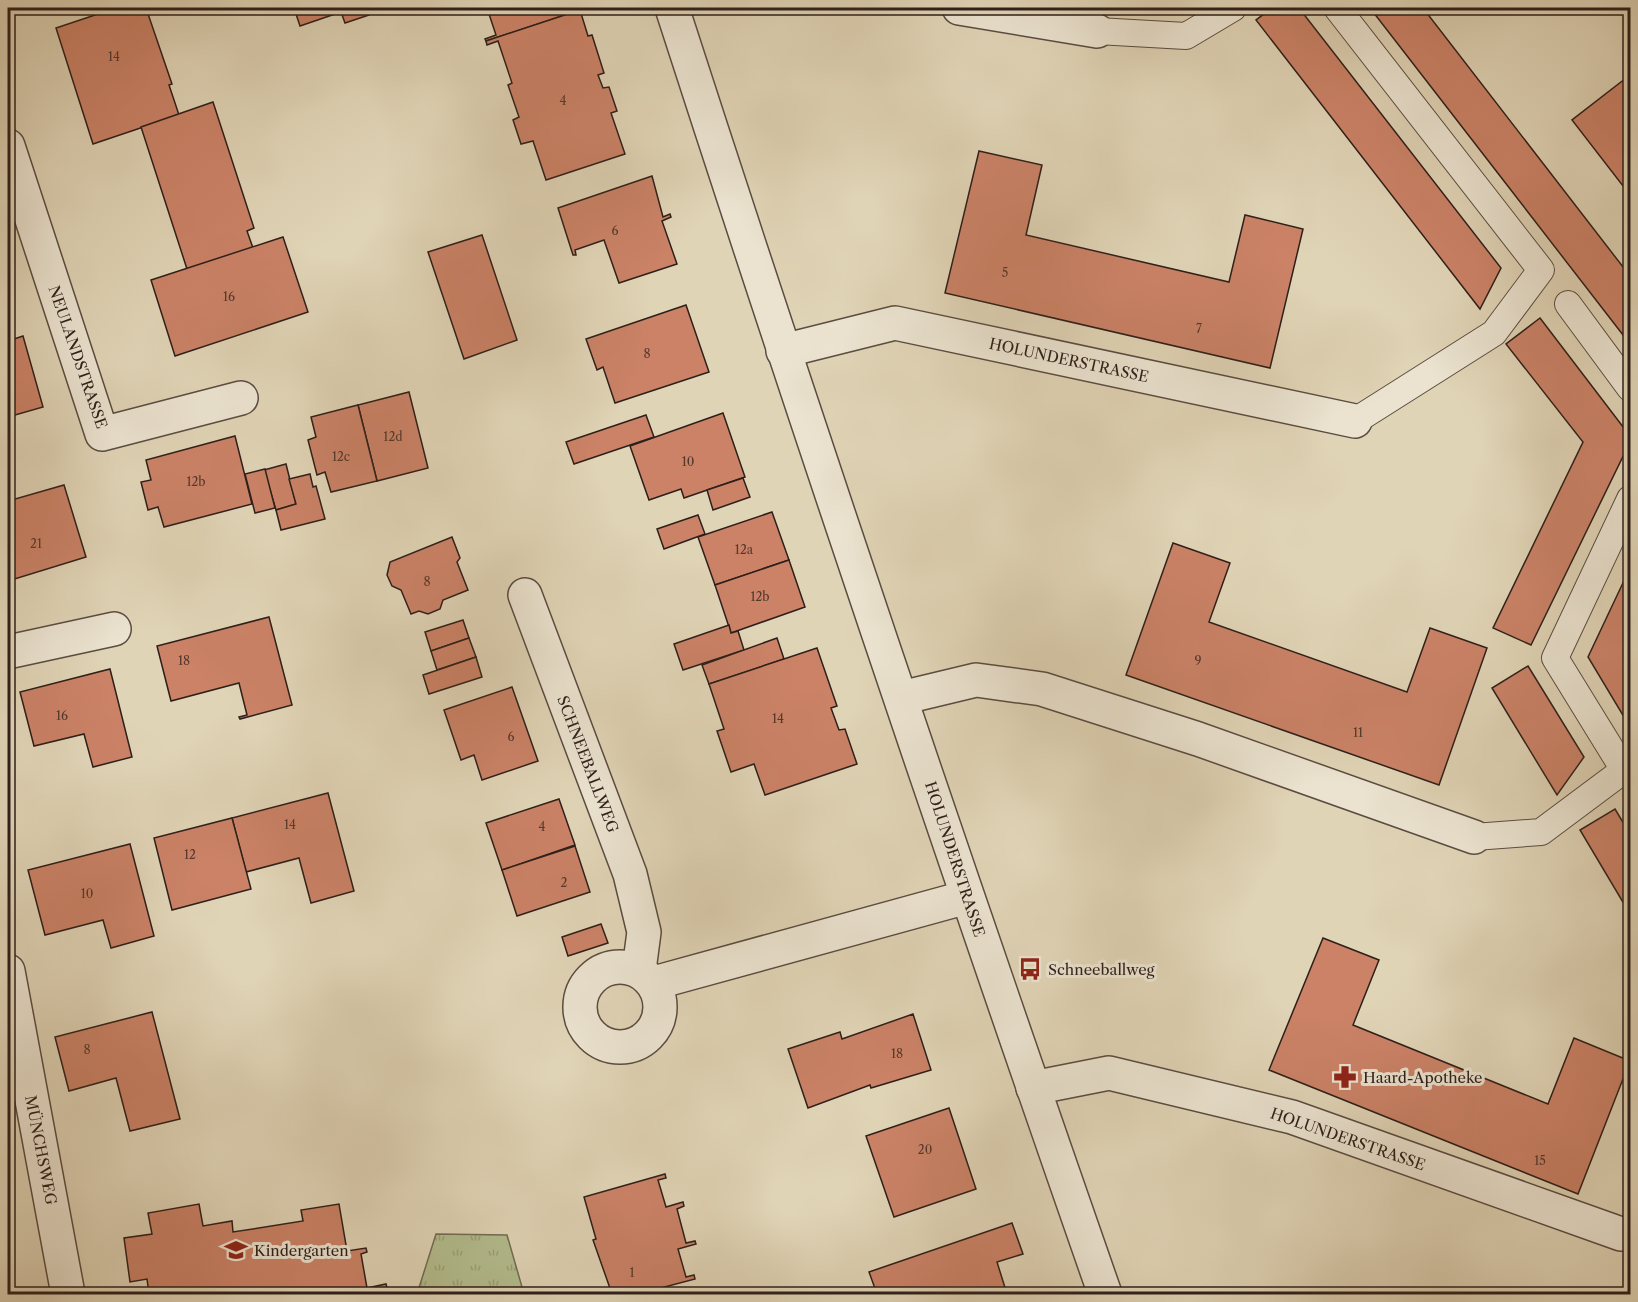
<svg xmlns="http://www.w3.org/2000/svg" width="1638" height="1302" font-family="'Libre Caslon Text',serif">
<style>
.park{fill:url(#park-tufts);stroke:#706e54;stroke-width:1.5}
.building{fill:#cb8267;stroke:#2d1f1a;stroke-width:1.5}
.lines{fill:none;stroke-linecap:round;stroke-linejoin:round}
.service-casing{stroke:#5a4c41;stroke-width:28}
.minor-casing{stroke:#5a4c41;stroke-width:36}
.service{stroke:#ebe3d0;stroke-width:26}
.minor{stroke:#ebe3d0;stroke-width:33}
.labels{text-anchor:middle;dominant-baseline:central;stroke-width:6;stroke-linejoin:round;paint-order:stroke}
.number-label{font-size:12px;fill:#54382d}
.street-label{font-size:15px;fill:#2d1f1a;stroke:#ebe3d0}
.poi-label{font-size:15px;fill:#2d1f1a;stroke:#ebe3d0;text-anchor:start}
</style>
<defs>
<pattern id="park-tufts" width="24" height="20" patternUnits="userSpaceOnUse" patternTransform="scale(1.5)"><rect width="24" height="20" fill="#b3bc8d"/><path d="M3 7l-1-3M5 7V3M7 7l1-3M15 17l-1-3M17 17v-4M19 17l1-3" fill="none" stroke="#9aa179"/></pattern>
</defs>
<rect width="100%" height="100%" fill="#e0d4b6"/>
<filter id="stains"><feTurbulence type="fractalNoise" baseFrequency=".00333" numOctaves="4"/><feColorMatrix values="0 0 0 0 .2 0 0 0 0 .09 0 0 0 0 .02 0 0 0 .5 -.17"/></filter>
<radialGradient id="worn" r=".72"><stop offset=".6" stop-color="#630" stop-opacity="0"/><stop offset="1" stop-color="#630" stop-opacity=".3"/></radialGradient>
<!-- park -->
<path class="park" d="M436,1234L507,1235L524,1294H417Z"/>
<!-- building -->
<g class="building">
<path d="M116,8H146L172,84L169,85L179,115L93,144L56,28Z"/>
<path d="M294,8H373L368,9L369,15L345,23L341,12L300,26Z"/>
<path d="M487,8H579L580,10L486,41L485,39L496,35Z"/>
<path d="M1272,8H1299L1501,268L1480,309L1256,20Z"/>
<path d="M1370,8H1423L1630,276V344Z"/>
<path d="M580,10L588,36L592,35L604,73L598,75L603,88L609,87L617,111L611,113L625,154L546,180L533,141L521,144L513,120L519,117L508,85L512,83L498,41L487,45L486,41Z"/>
<path d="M1630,75V180L1623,186L1572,120Z"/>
<path d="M213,102L254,228L247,231L253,248L187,269L141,127Z"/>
<path d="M979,151L1042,165L1026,235L1229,282L1245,215L1303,229L1270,368L945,293Z"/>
<path d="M652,176L663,217L670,214L671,217L662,221L677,264L619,283L604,240L575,250L576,255H573L558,208Z"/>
<path d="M482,235L517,340L464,359L428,252Z"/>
<path d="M283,237L308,312L175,356L151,280Z"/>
<path d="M686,305L709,372L615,403L603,367L597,370L586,339Z"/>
<path d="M1540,318L1630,436V442L1531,645L1493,628L1583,442L1506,344Z"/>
<path d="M23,336L43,407L8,417V341Z"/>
<path d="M409,392L428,468L377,481L358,405Z"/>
<path d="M358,405L377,481L331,492L325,472L317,475L308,440L316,437L311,417Z"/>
<path d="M723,413L745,477L684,498L681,489L649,500L630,446Z"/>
<path d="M646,415L654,437L574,464L566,442Z"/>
<path d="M235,436L252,504L164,527L158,507L148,510L141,482L151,480L146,460Z"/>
<path d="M286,464L296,504L276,510L264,470Z"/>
<path d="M265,469L275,508L255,513L245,474Z"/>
<path d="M310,474L313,487L316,486L325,519L281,530L276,510L296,504L289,479Z"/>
<path d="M743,478L750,497L713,510L707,490Z"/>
<path d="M64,485L86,557L8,581V501Z"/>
<path d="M772,512L789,560L715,585L698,537Z"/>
<path d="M698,515L705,534L664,549L657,529Z"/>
<path d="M452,537L460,558L457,562L468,590L443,600L440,609L428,614L419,611L411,614L401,590L392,586L387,575L390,562Z"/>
<path d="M1173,543L1230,563L1209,622L1407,692L1430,628L1487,648L1439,785L1126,675Z"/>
<path d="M789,560L805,607L731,633L715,585Z"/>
<path d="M1630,568V727L1588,657Z"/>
<path d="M269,617L292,705L240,719L239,717L247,715L239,683L171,701L157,646Z"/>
<path d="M463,620L469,638L431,651L425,632Z"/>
<path d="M729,625L731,633L738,631L744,650L683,670L674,644Z"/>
<path d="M469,638L476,657L437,670L431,651Z"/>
<path d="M777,638L784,659L709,684L702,665Z"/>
<path d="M817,648L837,706L831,708L839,730L845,729L857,764L765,795L754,764L731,772L717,731L724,729L709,684Z"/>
<path d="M476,657L482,677L429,694L423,675Z"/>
<path d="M1528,666L1584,757L1557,795L1492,688Z"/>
<path d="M110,669L132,757L93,767L84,734L34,746L20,692Z"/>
<path d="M512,687L538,761L482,780L474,755L461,760L444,710Z"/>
<path d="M328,793L354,891L311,903L299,858L246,872L232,818Z"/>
<path d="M559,799L575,845L502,870L486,823Z"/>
<path d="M1615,809L1630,834V914L1580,830Z"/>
<path d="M232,818L251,889L172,910L154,838Z"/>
<path d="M130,844L154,936L111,948L103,920L45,935L28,870Z"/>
<path d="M575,846L590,892L517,916L502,870Z"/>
<path d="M601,924L608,943L568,956L562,937Z"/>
<path d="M1323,938L1379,960L1353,1025L1548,1104L1574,1038L1630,1061L1578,1194L1269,1070Z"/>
<path d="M152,1012L180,1119L130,1131L116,1078L69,1091L55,1037Z"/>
<path d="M913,1014L931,1070L871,1088L870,1085L808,1108L788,1049L840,1032L842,1039Z"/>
<path d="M949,1108L976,1189L894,1217L866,1136Z"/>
<path d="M665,1174L666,1178L658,1180L666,1207L683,1202L684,1206L677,1209L686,1243L695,1241L696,1244L678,1249L686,1277L694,1275L695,1279L638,1294H612L593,1240L596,1239L584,1197Z"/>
<path d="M199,1204L203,1226L232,1221L233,1232L303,1221L301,1210L339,1204L347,1251L366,1248L367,1252L361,1254L367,1288L386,1284L387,1288L381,1289L382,1294H149L147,1279L130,1282L124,1238L152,1234L148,1213Z"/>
<path d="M1012,1223L1023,1254L997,1262L1007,1294H877L869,1272Z"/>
</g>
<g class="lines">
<!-- service casing -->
<g class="service-casing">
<g id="service">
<path d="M1337,8L1541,270L1494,333L1355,421"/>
<path d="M1097,31L1186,36L1233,8"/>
<path d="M1568,304L1630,388"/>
<path d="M1474,837L1541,832L1624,770L1555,658L1630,499"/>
</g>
</g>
<!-- minor casing -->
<g class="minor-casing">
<g id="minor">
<path d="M672,8C811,438 956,867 1105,1294"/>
<path d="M959,8L1097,31"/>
<path d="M8,146L102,434L241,398"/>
<path d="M783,351L895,323L1355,421"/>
<path d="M525,595L630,874L644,932L639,970"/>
<path d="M8,652L114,629"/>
<path d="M901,698L976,680L1042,689L1198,739L1474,837"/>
<circle cx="620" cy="1007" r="40"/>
<path d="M8,971L68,1294"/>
<path d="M654,983L967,897"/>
<path d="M1033,1088L1109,1073L1292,1117L1621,1234"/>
</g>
</g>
<!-- service -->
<use href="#service" class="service"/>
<!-- minor -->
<use href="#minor" class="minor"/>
</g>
<!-- icons -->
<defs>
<g id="bus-bare" transform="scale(1.8)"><path d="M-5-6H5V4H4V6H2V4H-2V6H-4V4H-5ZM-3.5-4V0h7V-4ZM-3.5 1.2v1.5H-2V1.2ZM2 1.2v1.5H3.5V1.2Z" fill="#8f2418" stroke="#ebe3d0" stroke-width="2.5" paint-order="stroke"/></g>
<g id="pharmacy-bare" transform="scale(1.8)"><path d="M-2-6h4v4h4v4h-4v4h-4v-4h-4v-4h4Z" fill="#8f2418" stroke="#ebe3d0" stroke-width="2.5" paint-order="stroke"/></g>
<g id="school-bare" transform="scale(1.8)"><path d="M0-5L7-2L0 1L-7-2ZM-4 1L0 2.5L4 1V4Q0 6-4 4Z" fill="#8f2418" stroke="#ebe3d0" stroke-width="2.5" paint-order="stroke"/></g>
</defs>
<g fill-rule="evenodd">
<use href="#bus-bare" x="1030" y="969"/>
<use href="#pharmacy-bare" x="1345" y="1077"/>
<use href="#school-bare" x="236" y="1250"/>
</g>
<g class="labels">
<!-- number labels -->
<g class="number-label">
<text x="114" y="56">14</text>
<text x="563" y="100">4</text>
<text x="615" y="230">6</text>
<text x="1005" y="272">5</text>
<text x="229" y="296">16</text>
<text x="1199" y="328">7</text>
<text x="647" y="353">8</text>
<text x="393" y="436">12d</text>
<text x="341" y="456">12c</text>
<text x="688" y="461">10</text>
<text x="196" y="481">12b</text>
<text x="36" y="543">21</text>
<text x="744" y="549">12a</text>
<text x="427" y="581">8</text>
<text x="760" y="596">12b</text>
<text x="184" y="660">18</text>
<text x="1198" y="660">9</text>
<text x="62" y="715">16</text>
<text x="778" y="718">14</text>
<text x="1358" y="732">11</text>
<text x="511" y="736">6</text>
<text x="290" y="824">14</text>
<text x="542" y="826">4</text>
<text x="190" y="854">12</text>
<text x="564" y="882">2</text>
<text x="87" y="893">10</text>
<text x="87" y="1049">8</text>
<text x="897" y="1053">18</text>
<text x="925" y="1149">20</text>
<text x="1540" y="1160">15</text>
<text x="632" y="1272">1</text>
</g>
<!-- street labels -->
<g class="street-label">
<text transform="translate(78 357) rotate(71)">NEULANDSTRASSE</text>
<text transform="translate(1069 360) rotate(12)">HOLUNDERSTRASSE</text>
<text transform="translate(588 764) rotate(69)">SCHNEEBALLWEG</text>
<text transform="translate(955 859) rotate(72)">HOLUNDERSTRASSE</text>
<text transform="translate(1348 1139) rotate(19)">HOLUNDERSTRASSE</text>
<text transform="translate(41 1150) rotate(79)">MÜNCHSWEG</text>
</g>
<!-- poi labels -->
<g class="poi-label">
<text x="1048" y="969">Schneeballweg</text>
<text x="1363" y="1077">Haard-Apotheke</text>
<text x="254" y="1250">Kindergarten</text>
</g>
</g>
<!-- margin -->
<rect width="1638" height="1302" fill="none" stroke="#e0d4b6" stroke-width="30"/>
<rect x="9" y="9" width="1620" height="1284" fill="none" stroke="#2d1f1a" stroke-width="3"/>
<rect x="15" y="15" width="1608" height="1272" fill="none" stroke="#2d1f1a" stroke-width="1.5"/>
<rect width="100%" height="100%" filter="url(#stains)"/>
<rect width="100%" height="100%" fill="url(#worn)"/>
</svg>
